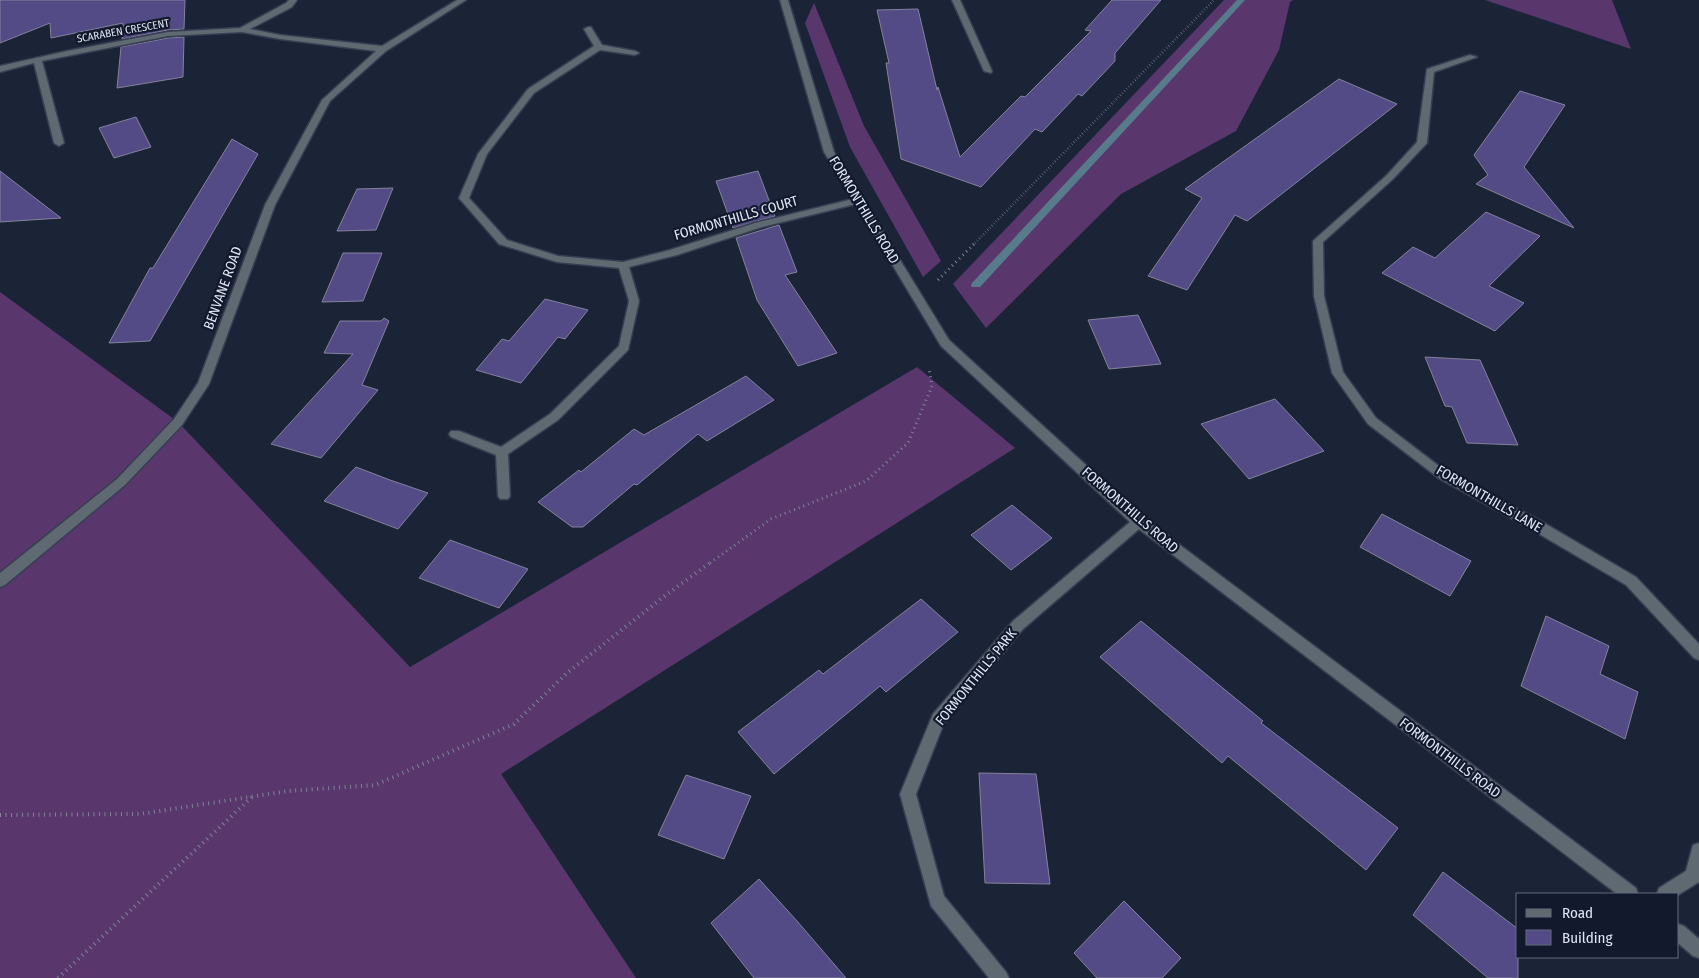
<svg xmlns="http://www.w3.org/2000/svg" width="1699" height="978" font-family="'Fira Sans Condensed',sans-serif">
<style>
.forest{fill:#59376d}
.lines{fill:none;stroke-linecap:round;stroke-linejoin:round}
.stream{fill:#577b8a;fill-rule:evenodd}
.building{fill:#534b86;stroke:#84829c}
.street-casing{stroke:#363e51;stroke-width:3}
.path-far2{stroke:#7d8495;stroke-width:2.5;stroke-dasharray:0.5 2.5;stroke-linecap:butt}
.path-far1{stroke:#7d8495;stroke-width:3;stroke-dasharray:1 4;stroke-linecap:butt}
.path{stroke:#7d8495;stroke-width:4;stroke-dasharray:1 4.5;stroke-linecap:butt}
.street{fill:#5f6971;fill-rule:evenodd}
.labels{text-anchor:middle;dominant-baseline:central;stroke-width:4.5;stroke-linejoin:round;paint-order:stroke}
.far-street-label{font-size:11px;fill:#dfe5f3;stroke:#12192c}
.street-label{font-size:14px;fill:#dfe5f3;stroke:#12192c}
</style>
<rect width="100%" height="100%" fill="#1b2337"/>
<!-- forest -->
<g class="forest">
<path d="M1224,0H1293L1290,2L1279,50L1236,131L1121,194L986,328L953,284Z"/>
<path d="M1485,0H1612L1631,49Z"/>
<path d="M814,3L864,126L941,261L923,277L850,147L805,23Z"/>
<path d="M0,292L178,422L410,667L917,367L1015,448L501,774L636,978H0Z"/>
</g>
<g class="lines">
<!-- stream -->
<path class="stream" d="M1237,0H1245L980,287H972L971,285L972,283Z"/>
</g>
<!-- building -->
<g class="building">
<path d="M0,0H185L184,29L168,30L122,39L123,23L51,38L50,23L0,43Z"/>
<path d="M1112,0H1161L1115,53V61L1082,96L1078,94L1042,132L1035,129L981,187L901,159L886,63H889L877,10L918,9L937,90L938,87L960,157L1021,96L1025,97L1091,31L1085,30Z"/>
<path d="M184,37L183,77L117,88L121,47L168,38Z"/>
<path d="M1339,79L1397,104L1247,221L1235,215L1187,290L1148,276L1202,198L1185,189Z"/>
<path d="M1520,91L1565,105L1524,167L1574,228L1476,184L1488,175L1474,155Z"/>
<path d="M136,117L151,147L114,158L99,128Z"/>
<path d="M232,139L258,154L150,341L109,343L150,268H153Z"/>
<path d="M0,171L61,218L0,222Z"/>
<path d="M758,171L775,216L733,228L716,181Z"/>
<path d="M393,188L376,230L337,231L357,189Z"/>
<path d="M1486,212L1540,236L1489,286L1524,303L1495,331L1382,273L1413,247L1435,258Z"/>
<path d="M779,225L797,272L785,275L837,353L798,366L757,300L736,238Z"/>
<path d="M343,253H382L363,301L322,302Z"/>
<path d="M545,299L588,310L565,339L558,337L521,383L476,370L502,339L509,341Z"/>
<path d="M1138,315L1161,364L1109,369L1088,320Z"/>
<path d="M384,318L389,321L362,385L378,390L321,458L271,444L353,354L324,353L340,321H381Z"/>
<path d="M1425,357L1480,360L1518,445L1467,443L1452,407L1445,406Z"/>
<path d="M746,376L774,400L707,441L698,434L637,485L634,484L583,527H572L538,502L579,470L581,472L634,429L644,435Z"/>
<path d="M1275,399L1324,451L1249,479L1201,424Z"/>
<path d="M356,467L390,480L428,493L398,529L324,501Z"/>
<path d="M1012,505L1052,538L1011,570L971,535Z"/>
<path d="M1382,514L1471,561L1450,596L1360,547Z"/>
<path d="M450,540L528,569L499,608L419,578Z"/>
<path d="M921,599L958,632L886,692L880,686L774,774L738,732L819,670L823,674Z"/>
<path d="M1546,616L1609,646L1600,674L1638,692L1625,739L1521,686Z"/>
<path d="M1141,621L1263,721L1261,723L1398,828L1366,870L1228,756L1222,763L1100,657Z"/>
<path d="M979,773L1036,774L1050,884L985,883Z"/>
<path d="M686,775L751,796L724,859L658,835Z"/>
<path d="M1443,872L1518,929V978H1488L1413,915Z"/>
<path d="M759,879L797,921L846,978H754L711,923Z"/>
<path d="M1124,901L1181,958L1162,978H1097L1074,953Z"/>
</g>
<g class="lines">
<!-- street casing -->
<g class="street-casing">
<g id="street">
<path d="M289,0H297L292,7L250,29L280,35L382,46L457,0H466L386,51L330,101L275,205L209,384L182,425L125,485L5,585L0,587V573L117,479L174,419L198,383L265,205L322,100L376,51L280,39L242,32L168,36L42,61L64,143L59,146L54,143L34,63L0,72V66L67,51L168,32L240,28L286,3Z"/>
<path d="M780,0H788L834,152L949,340L1144,518L1636,888L1638,894H1617L1139,529L1023,629L944,723L916,794L944,896L1006,972L1009,978H989L931,906L900,794L933,714L1013,621L1130,522L941,346L856,204L762,227L677,255L629,267L639,301L628,350L558,420L508,454L510,496L508,499H500L498,496L496,455L451,437L449,434L451,431H459L501,447L550,414L619,346L629,301L619,268L557,262L499,244L459,198L478,154L528,89L594,46L584,29L588,27H591L602,45L635,51L639,53L635,55L600,50L534,93L487,154L469,198L507,240L558,256L623,262L670,250L755,223L853,199L824,152Z"/>
<path d="M952,0H960L992,71L991,73L984,71Z"/>
<path d="M1470,55L1477,57L1434,72L1427,143L1393,179L1323,242L1324,296L1343,372L1376,418L1448,473L1539,520L1636,577L1699,644V660L1694,658L1626,585L1529,528L1440,479L1368,424L1332,373L1314,296L1313,241L1387,175L1417,142L1427,69Z"/>
<path d="M1699,843V882L1678,895L1657,894L1659,888L1686,871L1693,845Z"/>
<path d="M1678,924L1684,926L1699,939V958L1693,956L1678,943Z"/>
</g>
</g>
<!-- path-far2 -->
<path class="path-far2" d="M973,245L1214,0"/>
<!-- path-far1 -->
<g class="path-far1">
<path d="M938,280L974,244"/>
<path d="M710,563L771,519L866,481L908,443L932,386L929,368"/>
</g>
<!-- path -->
<g class="path">
<path d="M0,815L140,814L288,791L375,785L514,724L567,673L662,598L711,562"/>
<path d="M58,978L252,797"/>
</g>
<!-- street -->
<use href="#street" class="street"/>
</g>
<g class="labels">
<!-- far-street labels -->
<g class="far-street-label">
<text transform="translate(123 31) rotate(-10)">SCARABEN CRESCENT</text>
</g>
<!-- street labels -->
<g class="street-label">
<text transform="translate(864 210) rotate(59)">FORMONTHILLS ROAD</text>
<text transform="translate(736 218) rotate(-16)">FORMONTHILLS COURT</text>
<text transform="translate(223 288) rotate(-70)">BENVANE ROAD</text>
<text transform="translate(1489 499) rotate(30)">FORMONTHILLS LANE</text>
<text transform="translate(1130 510) rotate(41)">FORMONTHILLS ROAD</text>
<text transform="translate(976 677) rotate(-51)">FORMONTHILLS PARK</text>
<text transform="translate(1450 758) rotate(37)">FORMONTHILLS ROAD</text>
</g>
</g>
<!-- legend -->
<rect x="1516" y="893" width="162" height="65" fill="#12192c" stroke="#646b7c"/>
<rect x="1526" y="909" width="25" height="8" fill="#5f6971" stroke="#646b7c"/>
<text x="1562" y="918" font-size="15" fill="#dfe5f3">Road</text>
<rect x="1526" y="930" width="25" height="15" fill="#534b86" stroke="#646b7c"/>
<text x="1562" y="943" font-size="15" fill="#dfe5f3">Building</text>
</svg>
